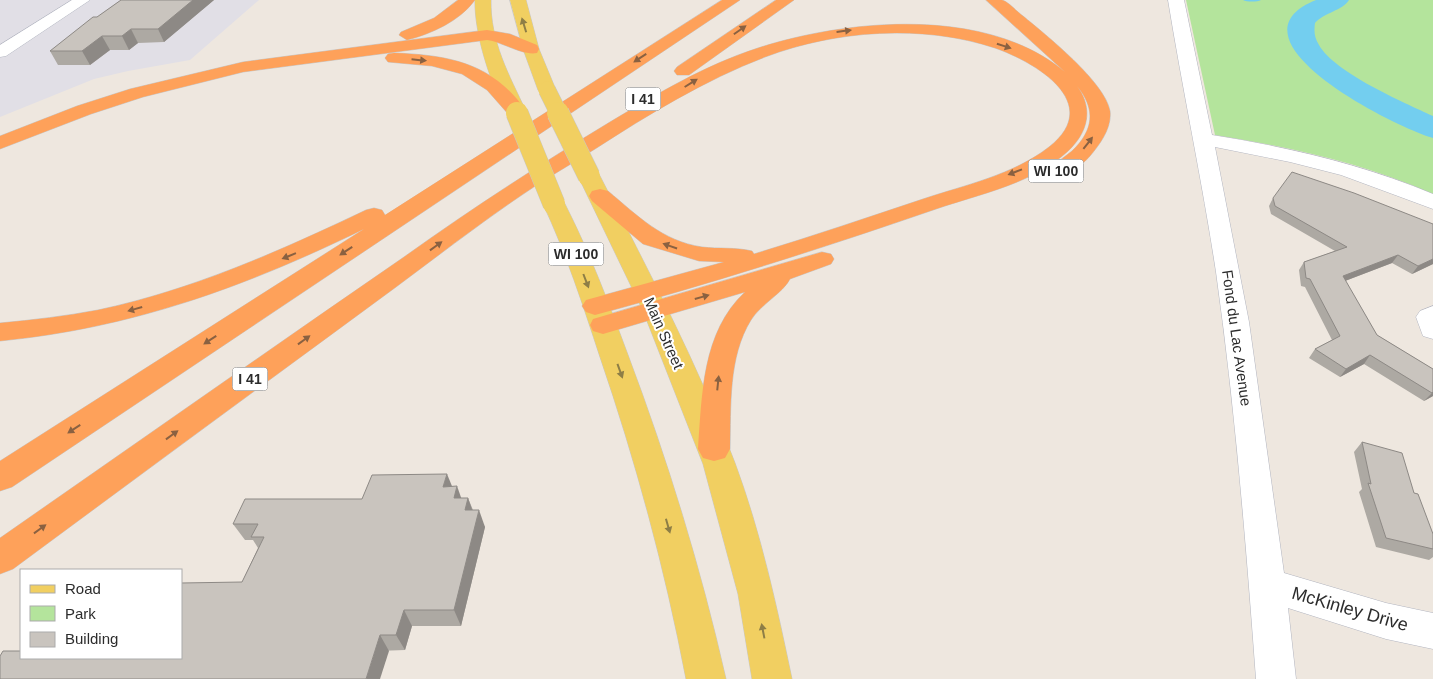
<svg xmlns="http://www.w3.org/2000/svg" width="1433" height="679" font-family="Helvetica,sans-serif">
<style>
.industrial{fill:#e1dfe6}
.green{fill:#b4e49c}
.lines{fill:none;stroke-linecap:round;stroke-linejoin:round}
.stream{fill:#73ceef;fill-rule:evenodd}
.river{fill:#73ceef;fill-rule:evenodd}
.minor-casing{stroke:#b2b5c0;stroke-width:1}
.major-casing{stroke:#c8c8c8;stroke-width:1}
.highway-casing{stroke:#c8c8c8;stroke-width:1}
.minor{fill:#fff;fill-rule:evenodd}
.major{fill:#f1cf61;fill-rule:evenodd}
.highway{fill:#fea15a;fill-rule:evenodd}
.major-bridge-far1-casing{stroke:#c8c8c8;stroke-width:18;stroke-linecap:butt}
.major-bridge-casing{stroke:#c8c8c8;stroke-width:23;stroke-linecap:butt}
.major-bridge-far1{stroke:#f1cf61;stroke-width:17}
.major-bridge{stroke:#f1cf61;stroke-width:22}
.wall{fill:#ada9a3}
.shaded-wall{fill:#8d8985}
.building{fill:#c9c4be;stroke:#8d8985}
.oneway{fill:#8e7e46}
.oneway2{fill:#8a6141}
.labels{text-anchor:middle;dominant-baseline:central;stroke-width:4;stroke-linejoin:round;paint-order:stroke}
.shield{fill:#fff;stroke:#6b6b6b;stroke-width:1}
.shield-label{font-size:14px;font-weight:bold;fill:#2c2c2c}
.street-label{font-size:15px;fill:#2c2c2c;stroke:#fff}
.near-street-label{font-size:18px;fill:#2c2c2c;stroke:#fff}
</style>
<rect width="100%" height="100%" fill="#eee7df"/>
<!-- industrial -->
<path class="industrial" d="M0,0H259L190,60L128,71L94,79L0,117Z"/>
<!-- green -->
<path class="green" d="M1186,0H1433V194C1359,162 1294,148 1215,135Z"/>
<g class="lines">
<!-- stream -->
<path class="stream" d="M1243,0H1261C1257,2 1247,2 1243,0Z"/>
<!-- river -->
<path class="river" d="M1316,0H1349C1342,11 1325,12 1315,23C1314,31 1314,37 1319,45C1335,73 1403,102 1433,116V138C1396,128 1219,39 1316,0Z"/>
<!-- minor casing -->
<g class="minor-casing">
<g id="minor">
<path d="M72,0H90L6,56L0,57V45Z"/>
<path d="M1168,0H1184L1212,135C1287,147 1362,164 1433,194V209L1341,175L1290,162L1215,147L1249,322L1284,573L1386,603L1433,613V649L1386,639L1288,608L1296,679H1256C1246,543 1235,407 1216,272C1202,180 1183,92 1168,0Z"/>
<path d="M1433,306V339L1423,336L1416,317L1420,311Z"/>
</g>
</g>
<!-- major casing -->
<g class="major-casing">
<g id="major">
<path d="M475,0H491C490,41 509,75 526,111L523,115H509C491,88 474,33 475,0Z"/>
<path d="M510,0H526L539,49L556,90L553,94H541L538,90L523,49Z"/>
<path d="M589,170L597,171L600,176C648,270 698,364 735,463C761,533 777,607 792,679H752L738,594L703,464L643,311L578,176L581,171Z"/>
<path d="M554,197L562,199L565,204C590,253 609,304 628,355C668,461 701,569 726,679H686C665,569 636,462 600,357C583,305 566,253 543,204L546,199Z"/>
</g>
</g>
<!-- highway casing -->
<g class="highway-casing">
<g id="highway">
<path d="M458,0H475C460,21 431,34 407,40L399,35L401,32L434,18Z"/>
<path d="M722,0H740L12,487L0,491V461L364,229C245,287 132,328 0,341V323C33,320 66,316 98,310C192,290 280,251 366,210L374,208L382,210L385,215Z"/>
<path d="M776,0H794L689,75H677L674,71L677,67Z"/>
<path d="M986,0C991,0 997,0 1002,0C1009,2 1017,12 1023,16C1046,35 1105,82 1110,111C1112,128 1100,144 1090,156C1081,166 1072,174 1058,170L1054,166C1059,160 1066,156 1072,151C1094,130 1096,109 1077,86C1094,109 1088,133 1067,152C1032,184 979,194 936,209C823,248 710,284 595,315L586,312L582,306L586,300L724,262L699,261L643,244L592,201L589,196L592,191L600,189L608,191C638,216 662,241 702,247C719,249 735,247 752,251L754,254C810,237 866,218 923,199C965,185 1013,175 1049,147C1105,103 1035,62 995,48C923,24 836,30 765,57C705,80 649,114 595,149C568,166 540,182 513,201C474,228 435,258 396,287C268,381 140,475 13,569L0,574V538C135,444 269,350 404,257C471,209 539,165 610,122C657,94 705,65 758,48C848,19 987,6 1065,72Z"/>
<path d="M487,30L510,34L537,45L539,49L537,53C523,56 503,42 487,40L243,72L143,97L91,114L0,149V136L77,106L130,89L243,62Z"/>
<path d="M394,53C449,55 493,63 526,111L523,115H509L487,90L462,74L432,66L388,62L385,58L388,54Z"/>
<path d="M822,252L831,254L834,259L831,264L790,279C783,293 761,304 751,320C728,357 731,407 730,449L725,458L714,461L703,458L698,449C702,395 702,332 745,292L603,334L593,331L590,325L593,319Z"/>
</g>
</g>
<!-- minor -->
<use href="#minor" class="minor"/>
<!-- major -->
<use href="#major" class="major"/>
<!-- highway -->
<use href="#highway" class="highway"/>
<!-- major-bridge-far1 casing -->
<g class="major-bridge-far1-casing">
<g id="major-bridge-far1">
<path d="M547,90L559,114"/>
<path d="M516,111L517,114"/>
</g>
</g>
<!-- major-bridge casing -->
<g class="major-bridge-casing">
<g id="major-bridge">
<path d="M517,113L554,204"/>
<path d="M558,113L589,176"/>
</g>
</g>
<!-- major-bridge-far1 -->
<use href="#major-bridge-far1" class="major-bridge-far1"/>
<!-- major-bridge -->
<use href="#major-bridge" class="major-bridge"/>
</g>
<!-- wall -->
<g class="wall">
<path d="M121,0H214L164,42L138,43L129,50H110L90,65H58L50,51Z"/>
<path d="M1273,198L1433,224V264L1412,274L1392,263L1345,281L1377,335L1433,369V396L1424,401L1364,364L1340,377L1309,358L1315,349L1332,340L1305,287L1301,286L1299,270L1304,262L1335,251L1271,214L1269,206Z"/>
<path d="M1362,442L1414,493L1433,534V557L1429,560L1376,547L1359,492L1362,489L1354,452Z"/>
<path d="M452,486L461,498H468L473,510L485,527L461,626H412L405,650L181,658L242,582L258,548L253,540H245L233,524L362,499Z"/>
</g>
<!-- shaded-wall -->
<g class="shaded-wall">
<path d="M193,0H214L164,42L158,29Z"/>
<path d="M131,29L138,43L129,50L122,36Z"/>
<path d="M102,36L110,50L90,65L82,51Z"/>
<path d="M1398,255L1392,263L1337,284L1343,276Z"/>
<path d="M1433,259V264L1412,274L1418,266Z"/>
<path d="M1370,355L1364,364L1340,377L1346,369Z"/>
<path d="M1433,392V396L1424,401Z"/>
<path d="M447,474L454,491L443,487Z"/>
<path d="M457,486L463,503L454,498Z"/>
<path d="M468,498L474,515L465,510Z"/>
<path d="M479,510L485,527L461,626L454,610Z"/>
<path d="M404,610L412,626L405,650L396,635Z"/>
<path d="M380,635L389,651L380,679H366Z"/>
</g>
<!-- building -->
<g class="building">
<path d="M121,0H193L158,29H131L122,36H102L82,51H50L93,17H97Z"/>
<path d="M1292,172L1354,193L1433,224V259L1418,266L1398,255L1343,276L1377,335L1433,369V392L1432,393L1370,355L1346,369L1315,349L1340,336L1310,279L1306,278L1304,262L1347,247L1275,206L1273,198Z"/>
<path d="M1362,442L1402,453L1414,493L1418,494L1433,534V549L1386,538L1368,483L1371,484Z"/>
<path d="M447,474L443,487L457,486L454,498H468L465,510H479L454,610H404L396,635H380L366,679H0V656L3,651H21V658H181V583L242,582L264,537H251L258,524H233L245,499H362L372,475Z"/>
</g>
<!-- one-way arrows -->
<defs><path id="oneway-solid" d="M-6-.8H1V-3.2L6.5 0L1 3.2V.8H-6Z" transform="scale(1.25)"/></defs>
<g class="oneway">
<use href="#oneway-solid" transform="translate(524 25) rotate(-107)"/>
<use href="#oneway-solid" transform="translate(586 281) rotate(69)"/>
<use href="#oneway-solid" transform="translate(620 371) rotate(70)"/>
<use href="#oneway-solid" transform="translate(668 526) rotate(74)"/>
<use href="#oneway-solid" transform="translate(763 631) rotate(-101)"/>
</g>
<g class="oneway2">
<use href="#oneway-solid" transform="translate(740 30) rotate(-35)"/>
<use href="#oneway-solid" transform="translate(844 31) rotate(-7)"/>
<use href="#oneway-solid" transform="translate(1004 46) rotate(18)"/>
<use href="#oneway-solid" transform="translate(640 58) rotate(147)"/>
<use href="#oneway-solid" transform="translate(419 60) rotate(6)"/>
<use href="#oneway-solid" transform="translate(691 83) rotate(-32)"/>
<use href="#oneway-solid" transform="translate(1088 143) rotate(-52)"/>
<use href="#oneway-solid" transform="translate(1015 172) rotate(159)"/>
<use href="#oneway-solid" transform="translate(436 246) rotate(-36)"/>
<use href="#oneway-solid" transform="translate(670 246) rotate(-161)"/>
<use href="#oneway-solid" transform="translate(346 251) rotate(147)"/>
<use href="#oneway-solid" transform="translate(289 256) rotate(158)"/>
<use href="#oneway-solid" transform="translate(702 297) rotate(-16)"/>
<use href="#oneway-solid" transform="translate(135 309) rotate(164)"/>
<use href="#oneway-solid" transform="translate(210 340) rotate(147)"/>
<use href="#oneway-solid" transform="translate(304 340) rotate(-36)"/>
<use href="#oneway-solid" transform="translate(718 383) rotate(-84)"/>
<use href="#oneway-solid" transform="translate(74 429) rotate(147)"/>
<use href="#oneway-solid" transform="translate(172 435) rotate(-36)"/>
<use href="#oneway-solid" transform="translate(40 529) rotate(-36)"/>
</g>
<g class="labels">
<!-- shield labels -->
<g class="shield">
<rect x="625.5" y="87.5" width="35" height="23" rx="4"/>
<rect x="1028.5" y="159.5" width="55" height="23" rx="4"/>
<rect x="548.5" y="242.5" width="55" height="23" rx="4"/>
<rect x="232.5" y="367.5" width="35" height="23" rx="4"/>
</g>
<g class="shield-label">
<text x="643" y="99">I 41</text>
<text x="1056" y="171">WI 100</text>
<text x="576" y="254">WI 100</text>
<text x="250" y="379">I 41</text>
</g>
<!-- street labels -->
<g class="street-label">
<text transform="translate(664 333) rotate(66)">Main Street</text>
<text transform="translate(1237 338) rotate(82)">Fond du Lac Avenue</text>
</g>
<!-- near-street labels -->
<g class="near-street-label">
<text transform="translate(1350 609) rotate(16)">McKinley Drive</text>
</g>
</g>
<!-- legend -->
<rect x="20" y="569" width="162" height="90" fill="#ffffff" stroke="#ababab"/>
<rect x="30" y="585" width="25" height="8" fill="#f1cf61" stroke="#ababab"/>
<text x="65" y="594" font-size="15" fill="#2c2c2c">Road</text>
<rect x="30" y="606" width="25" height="15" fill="#b4e49c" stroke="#ababab"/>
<text x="65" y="619" font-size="15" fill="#2c2c2c">Park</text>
<rect x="30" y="632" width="25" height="15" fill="#c9c4be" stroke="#ababab"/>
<text x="65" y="644" font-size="15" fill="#2c2c2c">Building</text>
</svg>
